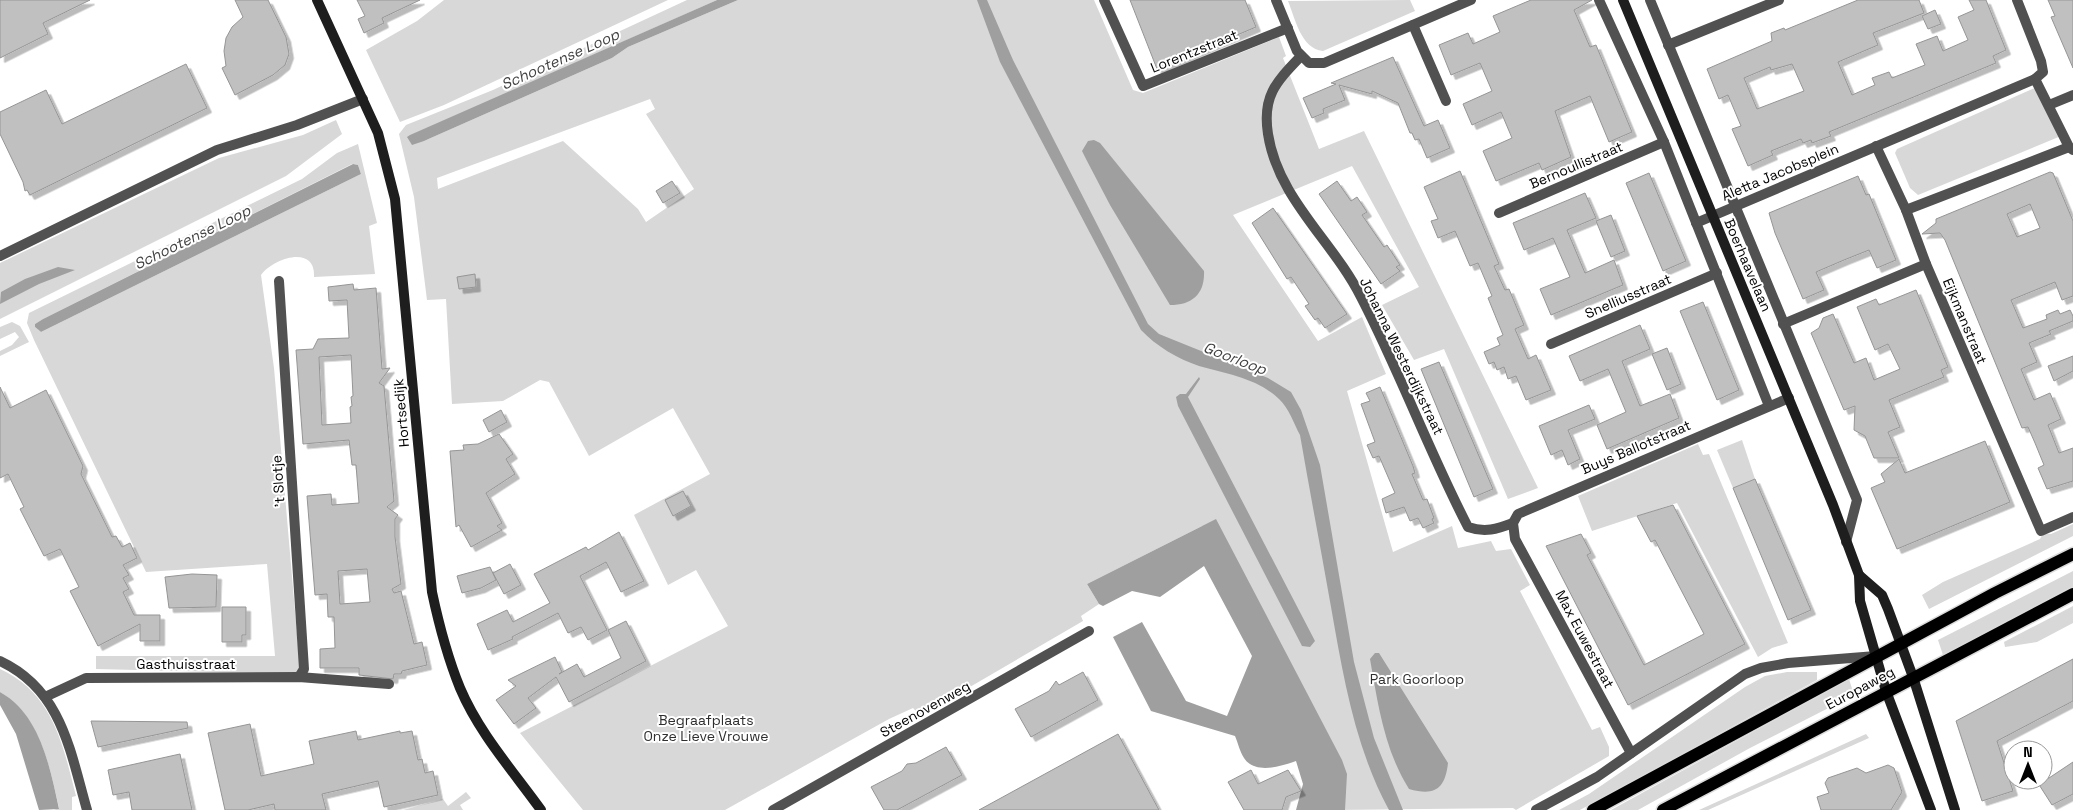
<svg xmlns="http://www.w3.org/2000/svg" width="2073" height="810" font-family="'Space Grotesk',sans-serif">
<style>
.green{fill:#d8d8d8;fill-rule:evenodd}
.water{fill:#9f9f9f}
.building{fill:#c0c0c0;stroke:#959595;fill-rule:evenodd;filter:url(#shadow)}
.lines{fill:none;stroke-linecap:round;stroke-linejoin:round}
.primary-casing{stroke:#dbdbdb;stroke-width:15}
.street{stroke:#515151;stroke-width:10}
.secondary{stroke:#1e1e1e;stroke-width:10}
.primary{stroke:#000;stroke-width:12}
.labels{text-anchor:middle;dominant-baseline:central;stroke-width:4;stroke-linejoin:round;paint-order:stroke}
.street-label{font-size:14px;fill:#000;stroke:#fff}
.park-label{font-size:14px;fill:#2f2f2f;stroke:#fff}
.water-label{font-size:15px;font-style:italic;fill:#404040;stroke:#fff}
</style>
<defs>
<filter id="shadow"><feDropShadow dx="4.5" dy="4.5" stdDeviation="0" flood-color="#0004"/></filter>
</defs>
<rect width="100%" height="100%" fill="#fff"/>
<!-- green -->
<g class="green">
<path d="M444,0H668L444,105L400,122L366,50L417,21Z"/>
<path d="M687,0H717L496,98L424,141L612,58L628,47L738,0H1094L1133,90L1143,93L1279,37L1286,56L1283,58L1319,149L1364,131L1538,488L1508,499L1444,349L1414,360L1382,305L1419,287L1352,166L1233,215L1318,341L1362,317L1386,374L1347,391L1393,552L1452,526L1458,548L1491,541L1496,551L1511,549L1530,585L1520,591L1592,730L1600,727L1609,747V756L1516,810L1513,808L1336,810L1202,526L1087,584L1099,604L1081,616L1083,621L920,716L913,708L889,719L725,810H583L520,733L728,626L696,570L668,585L634,515L710,474L673,408L589,456L549,382L540,380L503,401L452,404L446,299L427,300L414,197L399,134L406,125L493,90ZM650,99L655,109L646,114L694,189L646,222L638,209L563,141L438,189L437,178Z"/>
<path d="M1410,0L1415,11L1323,51C1301,49 1295,18 1288,1Z"/>
<path d="M2037,87L2061,136L1918,195L1910,188L1895,153L1897,149Z"/>
<path d="M336,120L342,134L286,176L0,319V263L219,158L303,135Z"/>
<path d="M358,144L377,223L369,226L375,274L314,277C316,244 273,258 261,275L274,368L300,669L295,674L96,669V656H275L267,564L146,572L34,340L27,323L29,313L302,179L337,153ZM352,164L358,165L361,174L41,332L35,327V324L43,319Z"/>
<path d="M12,322L20,326L29,342L0,356V351L12,345L19,337L15,332L0,339V327Z"/>
<path d="M1742,440L1755,479L1733,488L1717,450Z"/>
<path d="M1698,444L1703,455L1709,454L1788,643L1772,648L1758,657L1677,503L1592,531L1578,496Z"/>
<path d="M2073,524V536L1929,609L1922,595L1943,582L2040,539L2043,533L2051,534Z"/>
<path d="M2073,571V587L1943,655L1938,640Z"/>
<path d="M2073,606V623L2037,642L2005,647L2004,642Z"/>
<path d="M0,669C53,693 63,745 76,796L72,797V810H54L59,808C50,767 39,714 0,692Z"/>
<path d="M1787,672H1817V680L1580,810H1559L1589,794L1745,687L1765,676Z"/>
<path d="M1849,679L1854,695L1750,748L1638,810H1611Z"/>
<path d="M1866,734L1869,738L1708,810H1699Z"/>
<path d="M466,792L471,798L460,805L463,810H403L443,799L448,806Z"/>
</g>
<!-- water -->
<g class="water">
<path d="M717,0H738L628,47L612,58L424,141L412,145L407,137L410,135Z"/>
<path d="M977,0H987L1013,60L1148,324L1159,334L1268,378L1291,392L1301,410L1320,465L1354,662L1374,738L1403,810H1389C1355,748 1343,675 1331,607C1321,550 1310,493 1300,435C1294,424 1289,408 1279,399C1257,378 1227,374 1199,366C1178,359 1156,346 1141,330L1000,62Z"/>
<path d="M1094,140L1100,143L1204,271C1205,294 1192,305 1170,305L1110,205L1086,159L1082,151L1088,141Z"/>
<path d="M353,164L358,165L361,174L41,332L35,327V324L43,319Z"/>
<path d="M58,267L75,270L39,284L0,304L1,292L25,279Z"/>
<path d="M1199,377L1200,379L1188,397L1315,641L1310,647L1302,646L1178,406L1176,397L1180,394H1186Z"/>
<path d="M1216,519L1342,760L1347,774L1345,810H1296L1303,784L1296,761C1282,766 1255,775 1244,758C1240,752 1238,743 1235,736L1151,711L1113,637L1142,622L1186,701L1227,716L1252,656L1204,566L1160,597L1132,591L1103,606L1099,604L1087,584Z"/>
<path d="M1375,653H1379L1448,763C1445,790 1434,796 1409,789C1384,749 1378,704 1370,659Z"/>
<path d="M0,692C40,714 50,767 59,809L39,810L16,734L0,705Z"/>
</g>
<!-- building -->
<g class="building">
<path d="M0,0H90L43,23L48,34L0,58Z"/>
<path d="M235,0H268L286,37L289,54L285,65L273,75L235,95L222,68L226,66L224,51L226,38L232,27L243,17Z"/>
<path d="M357,0H420L382,18L384,23L364,33L358,19L365,16Z"/>
<path d="M1130,0H1245L1256,27L1157,69Z"/>
<path d="M1531,0H1592L1574,10L1590,47L1596,45L1632,132L1609,142L1590,96L1555,111L1571,157L1542,170L1539,163L1496,181L1483,151L1512,138L1501,112L1472,125L1463,104L1492,91L1480,63L1451,75L1439,45L1468,33L1473,44L1500,32L1493,16Z"/>
<path d="M1858,0H1919L1924,13L1873,33L1878,45L1838,62L1852,95L1875,85L1872,78L1889,72L1892,78L1925,65L1916,44L1937,36L1943,51L1968,40L1958,17L1974,10L1969,0H1986L2006,50L1993,56L1996,63L1829,132L1831,136L1812,143L1811,140L1803,143L1801,139L1771,151L1773,155L1748,166L1732,129L1741,126L1728,95L1719,99L1707,69L1772,41L1771,33L1784,28L1785,30ZM1792,64L1804,91L1757,109L1744,78L1770,67L1771,70Z"/>
<path d="M2048,0H2073V68L2051,17L2055,16Z"/>
<path d="M1935,10L1941,24L1928,29L1922,16Z"/>
<path d="M1393,57L1424,126L1438,120L1450,148L1427,158L1419,139L1415,140L1412,133H1410L1398,103L1372,91V94L1339,85L1345,100L1323,109L1324,113L1312,118L1303,98L1336,84L1331,83Z"/>
<path d="M186,64L207,108L30,195L27,190L25,191L23,182L0,134V112L46,90L62,124Z"/>
<path d="M1460,171L1499,264L1494,266L1505,290L1509,289L1524,325L1515,329L1528,359L1536,355L1551,390L1526,400L1516,376L1508,379L1504,367L1497,370L1494,362L1489,364L1484,352L1500,345L1497,338L1503,335L1488,298L1492,296L1478,263L1470,266L1455,231L1438,238L1431,221L1438,219L1424,187Z"/>
<path d="M2050,172L2053,173L2073,221V296L2062,300L2055,282L2011,300L2023,328L2047,319L2046,315L2058,310L2060,314L2070,310L2073,316V321L2049,331L2051,334L2029,343L2037,362L2021,369L2034,400L2050,393L2061,419L2048,425L2059,453L2073,448V481L2047,489L2038,468L2044,465L2035,443L2028,427L2022,428L1945,240L1940,233L1922,234L1936,223V219ZM2030,204L2040,228L2017,237L2007,214Z"/>
<path d="M1649,173L1686,261L1663,271L1626,183Z"/>
<path d="M1858,176L1866,195L1869,194L1896,260L1877,268L1869,250L1844,260L1816,272L1824,290L1803,299L1775,233L1769,213Z"/>
<path d="M672,181L680,193L663,203L656,191Z"/>
<path d="M1337,181L1351,201L1357,197L1367,212L1362,215L1384,247L1387,245L1400,265L1396,267L1400,271L1381,284L1319,194Z"/>
<path d="M1585,193L1596,218L1567,230L1585,273L1614,260L1623,285L1551,315L1540,289L1570,277L1553,238L1524,250L1513,223Z"/>
<path d="M1273,208L1347,314L1325,328L1318,318L1315,320L1305,306L1309,304L1291,277L1287,279L1252,223Z"/>
<path d="M1611,215L1625,251L1611,257L1596,221Z"/>
<path d="M475,274L476,287L459,289L457,277Z"/>
<path d="M353,284L354,290L376,288L382,369L390,368L379,383L384,386L394,501L387,507L398,515L395,519V537L401,584L392,589L394,593L401,591L414,644L422,642L427,665L402,671L401,674H394L393,679L359,675V668H320V649L335,648L334,617H328L327,594L315,595L307,496L331,494L332,505L359,503L356,465H352L349,440L303,444L296,350L313,349L318,339L349,338L347,300L329,301L328,287ZM351,355L353,396L351,397L352,406L350,407L351,423L322,425L319,357ZM367,569L370,602L340,604L338,571Z"/>
<path d="M1916,290L1948,367L1941,370L1944,377L1889,400L1900,427L1888,432L1899,458H1874L1865,436L1854,430L1855,406L1844,410L1811,333L1819,328L1823,318L1833,314L1854,363L1866,358L1874,380L1900,369L1888,344L1875,350L1857,307L1876,299L1879,305Z"/>
<path d="M1703,302L1739,390L1717,400L1680,311Z"/>
<path d="M1640,325L1650,349L1622,361L1640,406L1670,394L1679,418L1607,449L1597,425L1626,412L1608,369L1580,381L1569,356Z"/>
<path d="M1667,348L1681,384L1667,390L1652,354Z"/>
<path d="M2073,356V371L2054,381L2048,366Z"/>
<path d="M1439,362L1493,489L1474,497L1421,369Z"/>
<path d="M0,387L10,408L46,390L83,466L81,474L112,537L116,536L122,547L130,543L137,558L123,565L129,575L123,578L129,589L123,592L134,615H160V641H140V624L98,646L70,591L79,587L60,549L44,556L20,509L24,507L8,474L0,478Z"/>
<path d="M1380,387L1413,466L1415,473L1412,474L1423,500L1427,499L1434,518L1432,519L1434,523L1423,528L1418,518L1410,521L1404,507L1386,513L1382,499L1395,493L1379,456L1373,458L1367,445L1375,442L1361,404L1370,401L1366,393Z"/>
<path d="M1589,405L1595,419L1568,430L1580,459L1568,465L1562,450L1551,455L1539,426Z"/>
<path d="M501,410L507,422L489,432L483,420Z"/>
<path d="M499,434L513,454L506,459L515,474L486,493L502,523L497,526L502,530L471,547L459,525L456,527L450,451L464,450L463,445L478,444Z"/>
<path d="M1985,441L2010,502L1897,549L1871,488L1885,482L1881,474L1899,459L1905,473Z"/>
<path d="M1755,479L1811,610L1788,620L1733,488Z"/>
<path d="M683,491L691,506L673,516L665,500Z"/>
<path d="M1673,505L1745,644L1628,705L1546,546L1581,534L1591,553L1587,555L1644,665L1704,634L1655,540L1651,542L1637,516Z"/>
<path d="M619,532L644,581L621,592L606,562L580,576L607,630L588,640L581,627L568,633L558,613L512,637L513,639L488,650L477,624L507,610L513,622L550,603L534,574L586,547L588,550Z"/>
<path d="M510,564L521,585L504,594L493,573Z"/>
<path d="M490,567L496,580L481,588L462,593L457,576Z"/>
<path d="M192,574L217,575L216,607L169,608L165,577Z"/>
<path d="M222,607H246V635H242V642H222Z"/>
<path d="M626,621L646,661L569,702L556,677L528,698L536,708L514,724L496,700L516,686L508,680L555,657L562,672L559,674L577,664L584,677L621,658L608,630Z"/>
<path d="M2073,659V701L1997,741L2013,791L1982,801L1956,721Z"/>
<path d="M1083,672L1098,700L1031,737L1015,709L1049,691L1056,681L1059,685Z"/>
<path d="M91,721L187,722L188,728L98,747Z"/>
<path d="M250,724L261,776L314,764L309,741L356,731L358,740L400,731V733L412,731L418,760L422,759L425,773L433,771L438,795L384,807L378,781L322,794L326,810H275L274,804L248,810H225L208,733Z"/>
<path d="M1118,734L1159,810H979Z"/>
<path d="M946,747L962,775L897,810H884L871,787L902,771L907,764L916,763Z"/>
<path d="M180,754L192,810H132L129,792L113,795L108,770Z"/>
<path d="M2073,762V794L2052,805L2036,780L2049,778Z"/>
<path d="M1888,765L1894,768L1902,792L1891,810H1821L1817,797L1829,793L1825,783L1828,778L1857,768L1866,773Z"/>
<path d="M1251,770L1258,784L1288,770L1301,791L1286,797L1282,810H1244L1228,782Z"/>
</g>
<g class="lines">
<!-- primary casing -->
<g class="primary-casing">
<g id="primary">
<path d="M1593,810L1995,593L2073,554"/>
<path d="M1663,810L2073,594"/>
</g>
</g>
<!-- street -->
<g class="street">
<path d="M1104,0L1143,86L1288,28"/>
<path d="M1276,0L1297,51L1309,63H1324L1471,0"/>
<path d="M1599,0L1664,142L1769,406"/>
<path d="M1650,0L1857,500L1846,542"/>
<path d="M2017,0L2041,61L2043,72L2035,79L2069,147L2073,150"/>
<path d="M1413,25L1446,101"/>
<path d="M1668,45L1779,0"/>
<path d="M1301,56C1276,82 1262,96 1268,134C1278,199 1333,241 1361,297C1400,372 1429,452 1468,527C1485,533 1497,529 1513,523"/>
<path d="M2049,105L2073,95"/>
<path d="M1876,146L1906,210L1926,264"/>
<path d="M1906,210L2069,147"/>
<path d="M1499,213L1664,142"/>
<path d="M1696,223L2035,79"/>
<path d="M0,256L217,150L297,125L363,99"/>
<path d="M279,281L304,669L299,677"/>
<path d="M1783,324L1926,264L2041,531L2073,517"/>
<path d="M1551,344L1717,273"/>
<path d="M0,661C62,690 70,751 87,810"/>
<path d="M45,697L86,678L299,677L389,684"/>
<path d="M1631,753L1515,539L1513,523L1518,514L1789,398"/>
<path d="M773,810L1089,631"/>
<path d="M1536,810L1597,777L1745,674L1761,668L1788,663L1876,656"/>
</g>
<!-- secondary -->
<g class="secondary">
<path d="M317,0L378,133L395,199L432,592C439,625 447,656 460,688C479,733 513,771 541,810"/>
<path d="M1623,0L1833,505L1859,575L1860,601L1886,691L1931,810"/>
<path d="M1859,575L1882,595L1888,609L1913,677L1955,810"/>
</g>
<!-- primary -->
<use href="#primary" class="primary"/>
</g>
<g class="labels">
<!-- street labels -->
<g class="street-label">
<text transform="translate(1194 51) rotate(-22)">Lorentzstraat</text>
<text transform="translate(1576 165) rotate(-23)">Bernoullistraat</text>
<text transform="translate(1780 172) rotate(-23)">Aletta Jacobsplein</text>
<text transform="translate(1748 265) rotate(67)">Boerhaavelaan</text>
<text transform="translate(1628 296) rotate(-23)">Snelliusstraat</text>
<text transform="translate(1965 321) rotate(67)">Eijkmanstraat</text>
<text transform="translate(1402 356) rotate(64)">Johanna Westerdijkstraat</text>
<text transform="translate(401 413) rotate(-95)">Hortsedijk</text>
<text transform="translate(1636 447) rotate(-23)">Buys Ballotstraat</text>
<text transform="translate(278 481) rotate(-94)">'t Slotje</text>
<text transform="translate(1585 639) rotate(62)">Max Euwestraat</text>
<text x="186" y="664">Gasthuisstraat</text>
<text transform="translate(1860 688) rotate(-28)">Europaweg</text>
<text transform="translate(925 709) rotate(-29)">Steenovenweg</text>
</g>
<!-- park labels -->
<g class="park-label">
<text x="1417" y="679">Park Goorloop</text>
<text x="706" y="720">Begraafplaats<tspan x="706" dy="16">Onze Lieve Vrouwe</tspan></text>
</g>
<!-- water labels -->
<g class="water-label">
<text transform="translate(560 59) rotate(-24)">Schootense Loop</text>
<text transform="translate(192 237) rotate(-26)">Schootense Loop</text>
<text transform="translate(1235 358) rotate(21)">Goorloop</text>
</g>
</g>
<!-- north arrow -->
<g transform="translate(2028 765)"><circle r="24" fill="#ffffff" stroke="#999999"/>
<path d="M0-4L9 19L0 12L-9 19Z" fill="#000000"/>
<text y="-8" font-size="14" font-weight="bold" text-anchor="middle" fill="#000000">N</text>
</g>
</svg>
